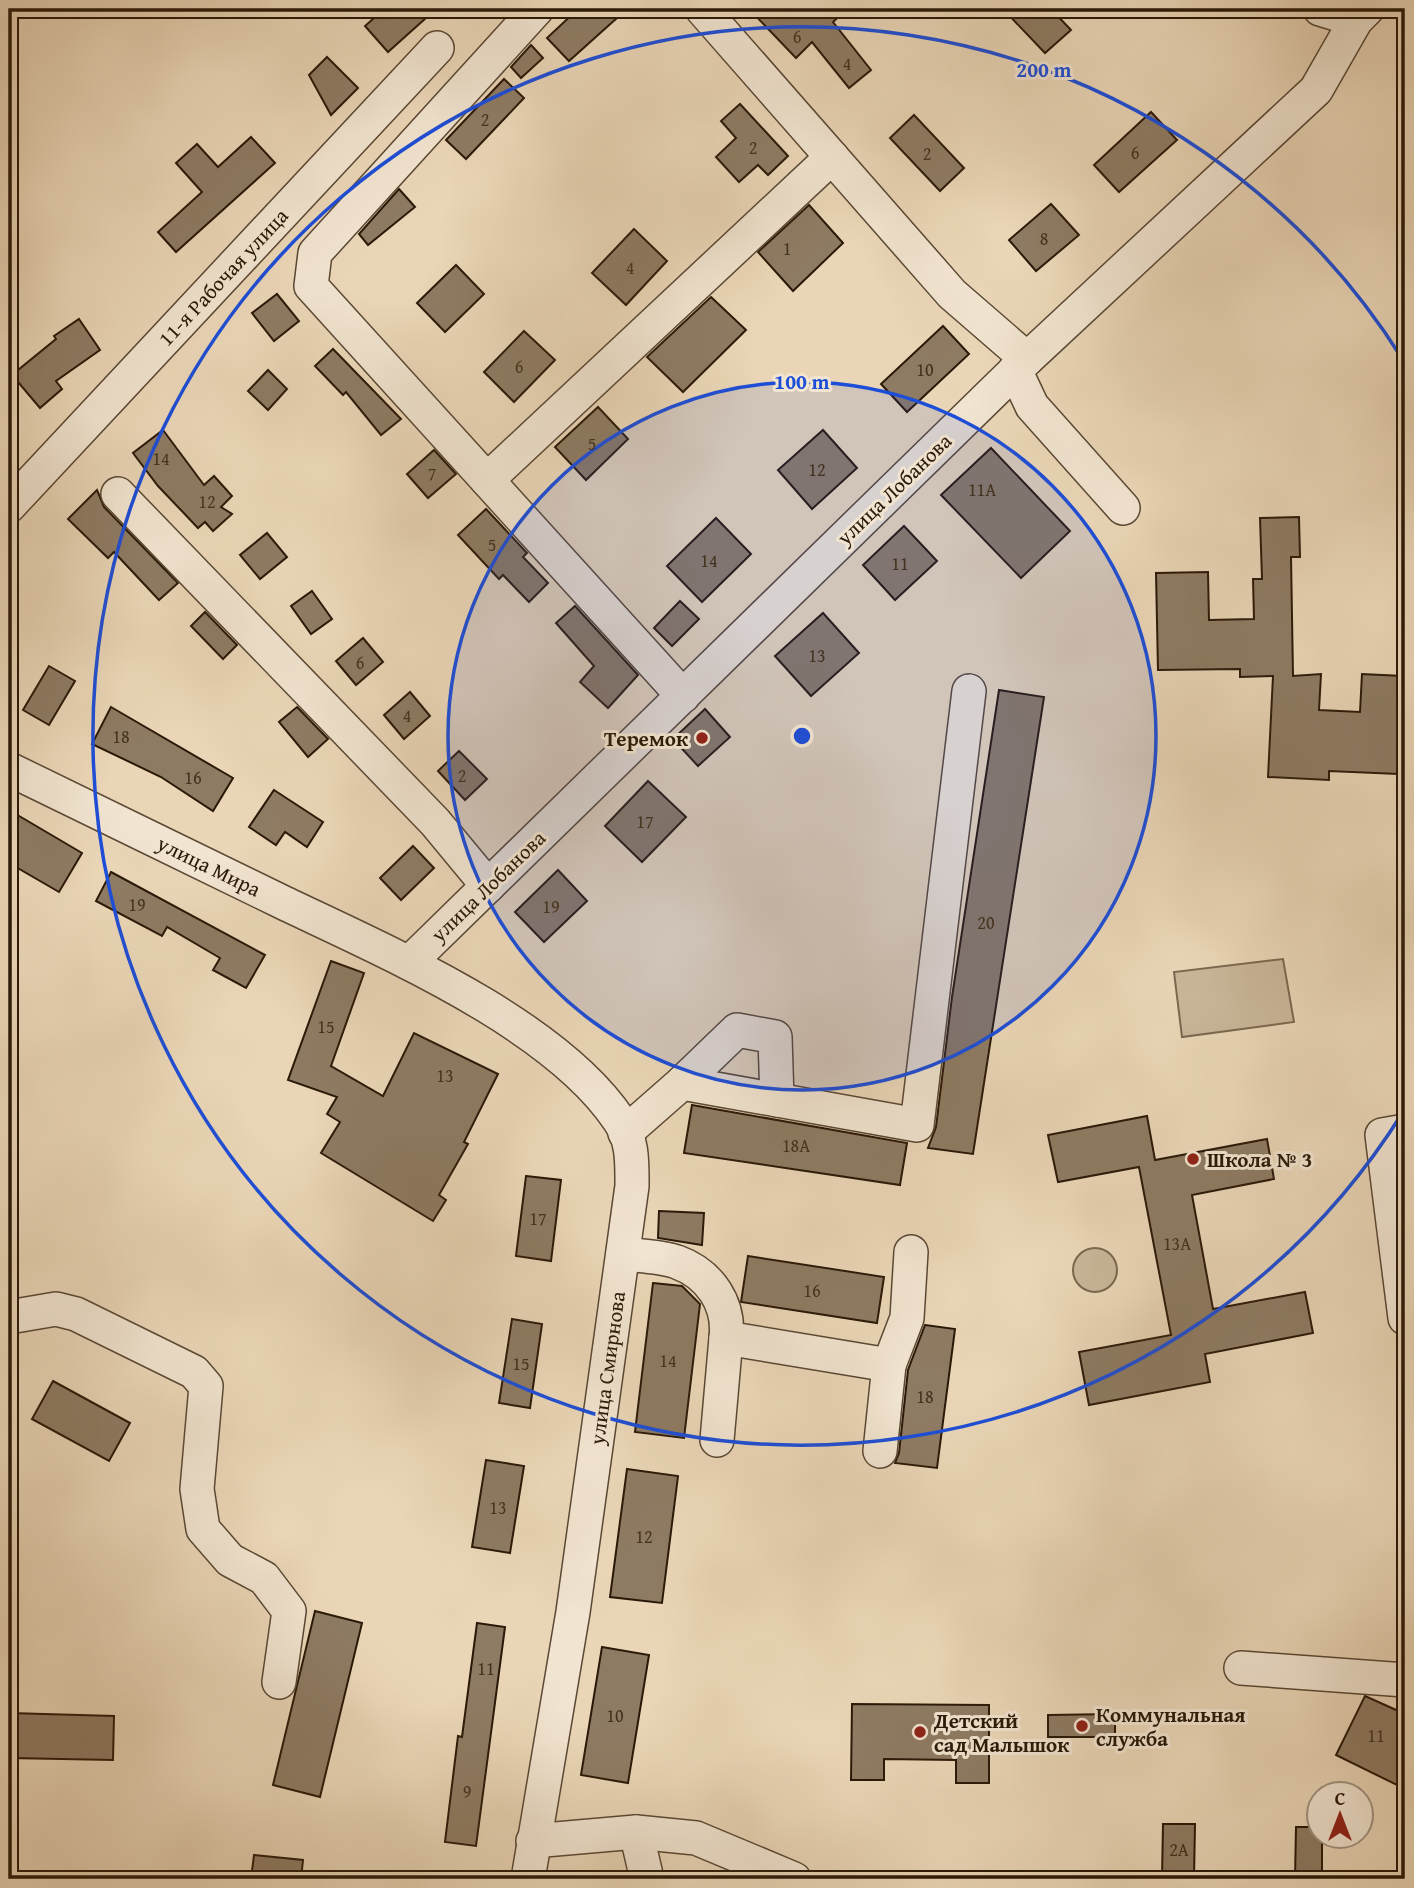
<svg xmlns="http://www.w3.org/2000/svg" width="1414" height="1888" font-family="'Gentium Book Plus',serif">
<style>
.green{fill:#c9b699;stroke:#7a6850;stroke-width:2}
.building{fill:#8e7b63;stroke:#2a1908;stroke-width:2}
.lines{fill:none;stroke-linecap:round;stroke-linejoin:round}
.minor-casing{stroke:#5a4834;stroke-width:36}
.minor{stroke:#f1e4d0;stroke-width:33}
.ring{fill:none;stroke:#1d4ed8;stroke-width:3.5}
.poi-dot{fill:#8f2418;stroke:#f1e4d0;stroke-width:2.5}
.labels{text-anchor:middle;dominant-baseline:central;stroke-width:6;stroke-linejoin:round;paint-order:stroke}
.number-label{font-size:18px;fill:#43321f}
.street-label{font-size:21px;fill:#2a1908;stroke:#f1e4d0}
.poi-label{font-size:21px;font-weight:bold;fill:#2a1908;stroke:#f1e4d0;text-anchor:start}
.centre{fill:#1d4ed8;stroke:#f1e4d0;stroke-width:3.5}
.ring-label{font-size:21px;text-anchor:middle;font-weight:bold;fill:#1d4ed8;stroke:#f1e4d0;stroke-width:6;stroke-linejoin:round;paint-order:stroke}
</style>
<rect width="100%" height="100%" fill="#ead6b7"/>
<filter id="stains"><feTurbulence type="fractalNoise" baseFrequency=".00286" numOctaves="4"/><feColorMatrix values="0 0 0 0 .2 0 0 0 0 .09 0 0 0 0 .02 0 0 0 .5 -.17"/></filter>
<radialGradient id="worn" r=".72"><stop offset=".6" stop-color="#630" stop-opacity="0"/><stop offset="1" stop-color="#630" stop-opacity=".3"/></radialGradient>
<!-- green -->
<g class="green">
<path d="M1283,959L1294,1022L1182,1037L1174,972Z"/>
<circle cx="1095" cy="1270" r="22"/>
</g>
<!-- building -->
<g class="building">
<path d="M384,9H436L388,52L365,26Z"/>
<path d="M578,9H627L569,61L547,38Z"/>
<path d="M749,9H847L833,22L871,70L849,88L812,42L796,58Z"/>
<path d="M1003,9H1051L1071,30L1045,53Z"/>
<path d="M531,45L543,58L521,78L511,67Z"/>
<path d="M327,57L358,88L331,115L309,75Z"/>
<path d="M504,79L524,98L466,159L446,140Z"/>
<path d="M740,104L788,156L768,175L758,165L739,182L716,157L736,138L721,121Z"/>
<path d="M1151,112L1177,140L1119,192L1094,165Z"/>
<path d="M914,115L964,168L940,191L890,138Z"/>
<path d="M251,137L275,163L176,252L158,232L202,192L176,163L197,144L218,167Z"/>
<path d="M399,189L415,207L368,245L359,234Z"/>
<path d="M1051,204L1079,235L1036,271L1009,240Z"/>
<path d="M809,205L843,243L793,291L758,252Z"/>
<path d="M634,229L667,261L626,305L592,273Z"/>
<path d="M456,265L484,294L445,332L417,303Z"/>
<path d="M277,294L299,321L274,341L252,313Z"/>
<path d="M711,297L746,330L683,392L647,357Z"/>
<path d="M79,319L100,350L56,381L62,389L40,408L12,375L56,339L54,336Z"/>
<path d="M943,326L969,354L907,412L881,384Z"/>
<path d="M524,331L555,360L514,402L484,372Z"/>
<path d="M333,349L401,419L381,435L346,392L343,395L315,366Z"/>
<path d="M268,370L287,389L268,410L248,391Z"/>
<path d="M598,407L628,439L586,480L555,447Z"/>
<path d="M163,430L204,485L214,476L232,496L221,507L232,514L213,531L205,522L198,528L158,486L133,453Z"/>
<path d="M823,430L857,468L812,509L778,470Z"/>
<path d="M991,448L1070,531L1021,578L941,495Z"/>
<path d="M434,450L456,474L428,498L407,474Z"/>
<path d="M97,490L104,507L178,583L159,600L114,552L108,558L68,519Z"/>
<path d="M486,509L527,553L523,557L548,583L529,602L503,575L499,579L458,535Z"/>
<path d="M1299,517L1300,557H1291L1293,676L1321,674L1319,710L1360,712L1362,674L1403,676L1398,774L1329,771V780L1268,777L1273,676L1240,677V669L1158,670L1156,573L1208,572L1209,620L1254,619L1253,579H1262L1260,518Z"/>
<path d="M716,518L751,554L702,602L667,566Z"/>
<path d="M904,526L937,561L895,600L863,565Z"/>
<path d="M267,533L287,557L260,579L240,555Z"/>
<path d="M312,591L332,619L311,634L291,606Z"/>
<path d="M680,601L699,619L672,646L654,628Z"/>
<path d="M575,606L638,675L608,708L580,682L594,666L556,623Z"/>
<path d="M205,612L237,645L223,659L191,626Z"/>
<path d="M823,613L859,653L811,696L775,656Z"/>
<path d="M363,638L383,662L356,685L336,661Z"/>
<path d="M49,666L75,681L49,725L23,710Z"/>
<path d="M999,690L1044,697L973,1154L928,1148L936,1127L952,997Z"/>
<path d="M410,692L430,716L404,739L384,715Z"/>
<path d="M111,707L233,778L213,811L161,777L92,744Z"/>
<path d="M297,707L328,739L308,757L279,722Z"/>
<path d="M705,709L730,737L698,766L673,739Z"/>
<path d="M459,751L487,779L465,800L438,771Z"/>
<path d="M648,781L686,817L642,862L605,826Z"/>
<path d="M274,790L323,822L307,847L285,832L276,845L249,827Z"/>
<path d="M9,810L82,853L59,892L9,863Z"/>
<path d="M413,846L434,868L401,900L380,878Z"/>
<path d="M558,870L587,901L544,942L515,912Z"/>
<path d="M111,872L265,955L246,988L213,970L220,958L167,927L162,936L96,901Z"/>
<path d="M331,961L364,973L331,1066L383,1096L414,1033L498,1074L464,1142L468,1144L439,1195L446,1200L433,1221L321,1153L340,1122L327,1114L337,1097L288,1080Z"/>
<path d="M692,1105L907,1143L900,1185L684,1153Z"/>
<path d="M1147,1116L1155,1160L1267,1139L1274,1179L1192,1195L1213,1309L1305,1292L1313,1333L1205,1354L1210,1382L1089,1405L1079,1352L1171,1335L1139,1167L1058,1182L1048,1135Z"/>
<path d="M526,1176L561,1180L551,1261L516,1256Z"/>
<path d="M659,1211L704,1213L702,1245L658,1238Z"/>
<path d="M748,1256L884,1277L877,1323L741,1302Z"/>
<path d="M653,1283L682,1286L700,1304L684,1438L635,1432Z"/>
<path d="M512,1319L542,1324L530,1408L499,1403Z"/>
<path d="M925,1325L955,1329L937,1468L895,1463L899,1453L908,1370Z"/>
<path d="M53,1381L130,1423L109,1461L32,1419Z"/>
<path d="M486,1460L524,1466L510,1553L472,1547Z"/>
<path d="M627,1469L678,1476L662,1603L610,1597Z"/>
<path d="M315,1611L362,1623L320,1797L273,1785Z"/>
<path d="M477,1623L505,1627L476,1846L445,1842L458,1736L462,1737Z"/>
<path d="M602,1647L649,1655L628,1783L581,1775Z"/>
<path d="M1365,1696L1405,1714V1767L1397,1785L1336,1755Z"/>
<path d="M852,1704L989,1705V1783H956V1760L884,1759V1780H851Z"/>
<path d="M9,1713L114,1716L113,1760L9,1758Z"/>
<path d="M1115,1714V1737H1048V1715Z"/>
<path d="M1163,1824H1195L1194,1879H1162Z"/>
<path d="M1296,1827H1320V1836H1322V1879H1295Z"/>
<path d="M254,1855L303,1860L301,1879H251Z"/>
</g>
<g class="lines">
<!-- minor casing -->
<g class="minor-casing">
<g id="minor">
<path d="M537,9L315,253L311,286L683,696"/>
<path d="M702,9L952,294L1027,359"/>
<path d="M1320,9L1356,20"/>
<path d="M1015,370L1032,406L1123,508"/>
<path d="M487,480L832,157"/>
<path d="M118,494L435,822L488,886"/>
<path d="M9,506L437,48"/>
<path d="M9,769C99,813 190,857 280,901C384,951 554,1023 619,1120C633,1140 632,1163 632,1186L573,1612L528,1879"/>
<path d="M409,963L1027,359L1316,90L1356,20L1367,9"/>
<path d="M682,1083L737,1030L775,1037L777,1100"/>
<path d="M1405,1131L1382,1135L1405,1318"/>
<path d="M625,1133L682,1083L917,1125L969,691"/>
<path d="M623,1254C640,1256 661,1256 677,1262C710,1274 730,1304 726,1338L889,1365L880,1451"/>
<path d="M9,1317L56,1309L76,1314L194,1372L206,1386L197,1489L203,1529L230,1560L264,1578L289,1611L279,1682"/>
<path d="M889,1365L907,1318L911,1252"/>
<path d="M717,1440L726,1338"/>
<path d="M1241,1668L1405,1680"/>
<path d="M636,1832L647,1879"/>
<path d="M533,1841L636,1832L696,1838L794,1879"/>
</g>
</g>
<!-- minor -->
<use href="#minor" class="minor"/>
</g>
<!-- distance rings -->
<circle cx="802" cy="736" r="354" fill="#1d4ed8" fill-opacity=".12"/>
<g class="ring">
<circle cx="802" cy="736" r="354"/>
<path d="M1403 1112A709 709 0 1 1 1403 360"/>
</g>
<!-- markers -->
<g class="poi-dot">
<circle cx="702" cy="738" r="7"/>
<circle cx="1193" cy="1159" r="7"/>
<circle cx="1082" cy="1726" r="7"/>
<circle cx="920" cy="1732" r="7"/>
</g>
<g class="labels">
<!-- number labels -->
<g class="number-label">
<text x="797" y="36">6</text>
<text x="847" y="63">4</text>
<text x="485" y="119">2</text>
<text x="753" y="147">2</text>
<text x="1135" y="152">6</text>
<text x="927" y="153">2</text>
<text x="1044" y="238">8</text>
<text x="787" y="248">1</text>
<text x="630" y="267">4</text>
<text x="519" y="366">6</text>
<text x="925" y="369">10</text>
<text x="592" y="443">5</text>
<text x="161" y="458">14</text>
<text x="817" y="469">12</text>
<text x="432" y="473">7</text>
<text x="982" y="489">11А</text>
<text x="207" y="501">12</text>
<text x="492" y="544">5</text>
<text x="709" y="560">14</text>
<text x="900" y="563">11</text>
<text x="817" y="655">13</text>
<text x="360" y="662">6</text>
<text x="407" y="715">4</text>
<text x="121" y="736">18</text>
<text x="462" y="775">2</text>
<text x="193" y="777">16</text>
<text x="645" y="821">17</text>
<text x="137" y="904">19</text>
<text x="551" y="906">19</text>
<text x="986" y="922">20</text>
<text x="326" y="1026">15</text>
<text x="445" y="1075">13</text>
<text x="796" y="1145">18А</text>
<text x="538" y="1218">17</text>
<text x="1177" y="1243">13А</text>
<text x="812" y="1290">16</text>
<text x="668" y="1360">14</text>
<text x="521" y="1363">15</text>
<text x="925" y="1396">18</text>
<text x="498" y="1507">13</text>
<text x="644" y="1536">12</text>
<text x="486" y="1668">11</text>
<text x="615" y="1715">10</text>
<text x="1376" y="1735">11</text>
<text x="467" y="1791">9</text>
<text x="1179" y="1849">2А</text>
</g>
<!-- street labels -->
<g class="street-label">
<text transform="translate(223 277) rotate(-47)">11-я Рабочая улица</text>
<text transform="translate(894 489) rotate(-44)">улица Лобанова</text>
<text transform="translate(209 866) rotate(26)">улица Мира</text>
<text transform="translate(488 886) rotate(-44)">улица Лобанова</text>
<text transform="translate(607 1368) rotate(-82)">улица Смирнова</text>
</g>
<!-- poi labels -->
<g class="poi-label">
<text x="688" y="738" text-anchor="end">Теремок</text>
<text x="1207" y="1159">Школа № 3</text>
<text x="1096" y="1714">Коммунальная<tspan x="1096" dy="24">служба</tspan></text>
<text x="934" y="1720">Детский<tspan x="934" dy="24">сад Малышок</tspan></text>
</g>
</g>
<circle cx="802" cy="736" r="10" class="centre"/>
<g class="ring-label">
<text x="1044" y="77">200 m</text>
<text x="802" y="389">100 m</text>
</g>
<!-- margin -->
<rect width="1414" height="1888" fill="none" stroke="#ead6b7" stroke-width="35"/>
<rect x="10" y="10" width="1393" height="1867" fill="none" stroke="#2a1908" stroke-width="3.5"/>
<rect x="18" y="18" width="1379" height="1853" fill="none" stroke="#2a1908" stroke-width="2"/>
<!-- north arrow -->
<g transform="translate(1340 1815)"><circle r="33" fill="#f1e4d0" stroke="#a19380" stroke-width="2"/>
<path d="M0-5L12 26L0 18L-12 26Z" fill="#8f2418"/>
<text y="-10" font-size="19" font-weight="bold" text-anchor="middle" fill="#2a1908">С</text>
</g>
<rect width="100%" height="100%" filter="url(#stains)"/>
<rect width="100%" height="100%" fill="url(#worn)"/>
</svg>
